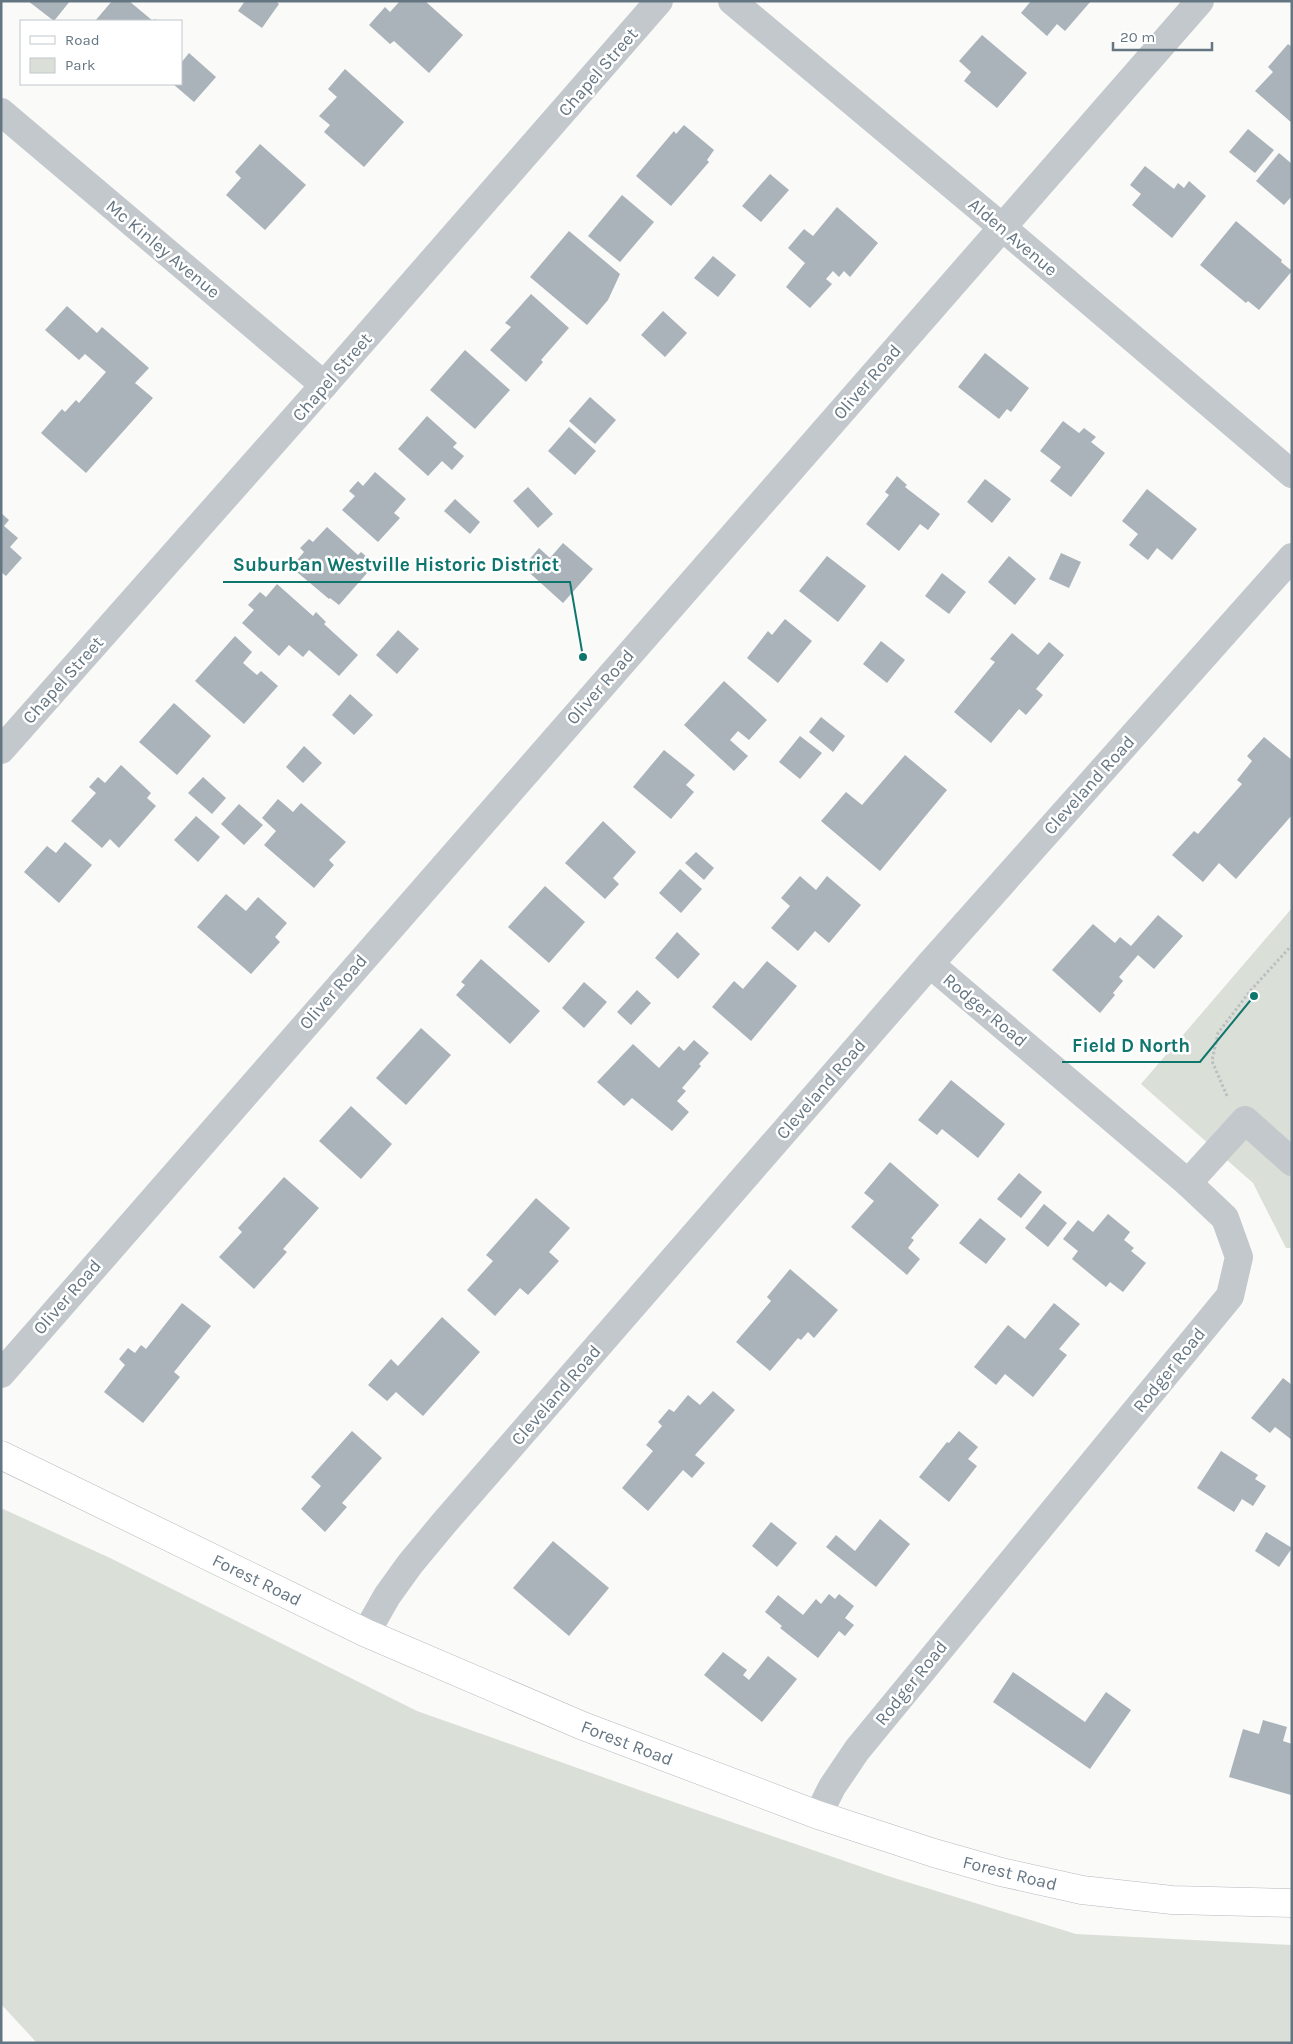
<svg xmlns="http://www.w3.org/2000/svg" width="1293" height="2044" font-family="Karla,sans-serif">
<style>
.green{fill:#dadfd7}
.building{fill:#aab3b9}
.lines{fill:none;stroke-linecap:round;stroke-linejoin:round}
.major-casing{stroke:#b5babe;stroke-width:29}
.path{stroke:#bbbfc2;stroke-width:3;stroke-dasharray:2.5 2.5;stroke-linecap:butt}
.minor{stroke:#c3c8cc;stroke-width:28}
.major{stroke:#fff;stroke-width:28}
.labels{text-anchor:middle;dominant-baseline:central;stroke-width:5;stroke-linejoin:round;paint-order:stroke}
.street-label{font-size:18px;fill:#657683;stroke:#fff}
.leader{fill:none;stroke:#0f766e;stroke-width:2}
.callout-dot{fill:#0f766e;stroke:#fff;stroke-width:2}
.callout-label{font-size:19px;text-anchor:middle;font-weight:bold;fill:#0f766e;stroke:#fff;stroke-width:5;stroke-linejoin:round;paint-order:stroke}
</style>
<rect width="100%" height="100%" fill="#fafaf8"/>
<!-- green -->
<g class="green">
<path d="M1292,908V1248H1286L1253,1183L1141,1084Z"/>
<path d="M1,1508L110,1558L417,1711L642,1791L891,1877L1076,1934L1292,1945V2043H37L1,2004Z"/>
</g>
<!-- building -->
<g class="building">
<path d="M28,1H70L54,21Z"/>
<path d="M112,1H129L153,21L155,19L158,21H95Z"/>
<path d="M245,1H276L279,4L262,28L238,11Z"/>
<path d="M400,1H425L463,35L429,73L394,41L390,44L369,25L385,7L390,12Z"/>
<path d="M1031,1H1091L1065,31L1057,24L1047,36L1021,13Z"/>
<path d="M982,35L1027,73L997,108L964,81L971,72L959,61Z"/>
<path d="M1288,44L1292,47V123L1255,91L1273,72L1268,67Z"/>
<path d="M189,53L216,77L194,102L173,84H181V63Z"/>
<path d="M345,69L404,122L364,167L324,132L330,125L319,116L337,97L328,89Z"/>
<path d="M684,125L714,150L707,160L709,162L671,206L636,176L674,131L676,134Z"/>
<path d="M1248,129L1274,150L1255,173L1229,152Z"/>
<path d="M260,144L306,185L265,230L226,195L241,178L235,172Z"/>
<path d="M1279,153L1292,164V196L1284,205L1256,181Z"/>
<path d="M1145,166L1174,189L1178,183L1184,188L1189,181L1206,196L1172,238L1132,205L1141,194L1130,185Z"/>
<path d="M770,174L789,190L761,222L742,206Z"/>
<path d="M622,195L654,222L620,262L588,236Z"/>
<path d="M837,207L878,243L850,277L844,271L839,277L833,271L826,279L832,284L810,308L786,287L805,263L788,248L804,229L813,236Z"/>
<path d="M1236,221L1282,260L1281,262L1292,271L1259,310L1248,301L1246,303L1200,265Z"/>
<path d="M569,231L620,274L608,300L587,325L530,277Z"/>
<path d="M713,256L736,275L718,297L694,278Z"/>
<path d="M531,294L569,328L541,360L543,362L526,382L490,350L511,327L505,323Z"/>
<path d="M67,306L97,333L102,327L149,368L135,383L153,398L86,473L41,433L62,409L65,412L76,400L79,403L106,372L85,354L79,360L45,330Z"/>
<path d="M663,311L687,333L665,357L641,335Z"/>
<path d="M465,350L510,390L475,429L430,390Z"/>
<path d="M985,353L1029,388L1011,412L1007,409L999,419L958,387Z"/>
<path d="M590,397L616,420L595,444L569,421Z"/>
<path d="M427,416L457,443L453,447L464,456L452,470L442,461L428,476L398,449Z"/>
<path d="M1063,421L1079,433L1084,428L1096,437L1091,442L1105,453L1071,497L1050,481L1061,467L1040,451Z"/>
<path d="M569,427L596,451L575,475L548,451Z"/>
<path d="M375,472L406,499L394,513L400,518L378,542L342,510L355,496L349,491L358,481L363,486Z"/>
<path d="M897,476L907,485L905,487L940,514L928,530L920,524L899,551L866,524L889,495L885,492Z"/>
<path d="M985,479L1011,499L992,523L967,502Z"/>
<path d="M528,487L553,514L538,528L513,501Z"/>
<path d="M1147,489L1197,529L1172,560L1157,548L1148,560L1129,545L1138,534L1122,521Z"/>
<path d="M455,499L480,522L470,534L444,511Z"/>
<path d="M1,513L9,520L4,526L18,538L10,547L22,558L6,576L1,572Z"/>
<path d="M327,527L358,555L361,552L375,564L339,605L330,598L329,599L291,567L304,552L300,548L309,539L313,542Z"/>
<path d="M563,543L593,569L563,603L523,567L539,548L550,558Z"/>
<path d="M1061,553L1081,562L1069,588L1049,579Z"/>
<path d="M827,556L866,586L838,622L799,591Z"/>
<path d="M1009,556L1036,579L1015,605L988,582Z"/>
<path d="M942,573L966,592L949,614L925,596Z"/>
<path d="M277,584L313,616L316,612L326,622L324,624L358,655L339,676L309,650L303,657L289,645L279,656L242,623L254,610L248,605L260,592L266,597Z"/>
<path d="M785,619L812,641L778,683L747,658L768,631L772,635Z"/>
<path d="M398,630L419,649L397,674L376,655Z"/>
<path d="M1012,633L1038,655L1049,642L1064,655L1036,689L1043,695L1026,715L1019,709L991,743L954,712L995,662L990,659Z"/>
<path d="M235,636L252,652L243,663L257,675L261,671L278,686L244,724L195,681Z"/>
<path d="M881,641L905,660L887,683L863,664Z"/>
<path d="M724,681L767,720L749,740L738,731L730,740L748,756L734,771L684,725Z"/>
<path d="M350,694L373,715L354,735L332,715Z"/>
<path d="M174,703L211,736L177,775L139,742Z"/>
<path d="M821,717L845,736L833,752L809,732Z"/>
<path d="M800,736L822,753L800,779L779,762Z"/>
<path d="M1264,737L1292,760V815L1236,879L1219,863L1203,882L1172,855L1194,831L1198,834L1242,784L1237,780L1252,761L1247,756Z"/>
<path d="M304,746L322,763L303,783L286,767Z"/>
<path d="M664,750L695,775L686,785L694,792L671,819L633,787Z"/>
<path d="M905,755L947,790L880,871L821,821L846,792L862,805Z"/>
<path d="M121,765L151,793L147,798L156,806L119,848L110,839L102,848L71,821L96,793L89,787L98,777L105,783Z"/>
<path d="M203,777L226,798L212,814L188,793Z"/>
<path d="M278,799L293,812L301,803L346,842L329,860L334,865L314,888L264,845L276,831L262,818Z"/>
<path d="M239,804L263,825L244,845L221,824Z"/>
<path d="M196,816L220,837L198,862L174,840Z"/>
<path d="M603,821L636,852L613,878L619,884L605,899L565,863Z"/>
<path d="M65,842L92,865L59,903L24,872L47,846L56,853Z"/>
<path d="M696,852L714,868L704,880L685,863Z"/>
<path d="M680,869L702,889L681,913L659,893Z"/>
<path d="M800,876L816,890L827,876L861,905L829,943L815,931L798,951L771,928L790,906L781,898Z"/>
<path d="M545,886L585,922L549,963L508,927Z"/>
<path d="M226,894L246,911L258,897L287,923L275,937L280,942L251,974L197,927Z"/>
<path d="M1158,915L1183,936L1154,969L1138,955L1119,977L1123,981L1113,993L1115,995L1100,1013L1052,970L1093,924L1115,943L1120,937L1131,946Z"/>
<path d="M677,932L700,954L678,979L655,958Z"/>
<path d="M481,959L540,1011L510,1044L456,995L465,985L461,982Z"/>
<path d="M767,961L797,986L751,1041L712,1007L734,981L743,989Z"/>
<path d="M584,982L607,1002L584,1028L562,1008Z"/>
<path d="M637,990L651,1003L631,1025L617,1012Z"/>
<path d="M421,1028L451,1055L406,1105L376,1078Z"/>
<path d="M694,1040L709,1053L699,1064L701,1066L682,1088L686,1091L677,1101L689,1112L672,1131L632,1098L624,1106L597,1082L633,1044L659,1068L679,1046L684,1051Z"/>
<path d="M951,1080L1005,1124L978,1158L942,1129L937,1135L918,1120Z"/>
<path d="M351,1106L392,1144L361,1179L319,1141Z"/>
<path d="M890,1162L939,1205L911,1238L914,1240L908,1248L920,1259L907,1275L851,1227L874,1201L864,1193Z"/>
<path d="M1019,1173L1042,1192L1021,1218L997,1199Z"/>
<path d="M284,1177L319,1208L283,1249L287,1252L254,1289L219,1257L242,1232L238,1228Z"/>
<path d="M536,1198L570,1228L549,1252L559,1261L528,1295L520,1288L495,1316L467,1290L493,1261L486,1255Z"/>
<path d="M1044,1204L1067,1223L1048,1247L1025,1228Z"/>
<path d="M1108,1214L1130,1232L1124,1240L1134,1248L1131,1251L1146,1263L1123,1292L1110,1282L1106,1287L1072,1259L1078,1251L1063,1239L1078,1220L1093,1232Z"/>
<path d="M980,1218L1006,1239L986,1264L959,1243Z"/>
<path d="M790,1269L838,1310L814,1338L808,1332L801,1340L798,1338L770,1371L736,1342L771,1301L767,1297Z"/>
<path d="M182,1303L211,1326L174,1372L180,1377L143,1423L104,1392L125,1365L119,1359L128,1348L135,1353L141,1345L146,1349Z"/>
<path d="M1054,1303L1080,1324L1059,1349L1067,1355L1033,1397L1005,1374L996,1385L974,1367L1008,1325L1025,1339Z"/>
<path d="M442,1317L480,1352L423,1416L396,1392L387,1401L368,1385L391,1359L398,1366Z"/>
<path d="M1283,1378L1292,1385V1440L1275,1427L1270,1433L1251,1418Z"/>
<path d="M713,1391L735,1410L695,1455L705,1463L692,1478L683,1470L648,1511L622,1488L653,1451L646,1445L662,1426L658,1422L669,1409L674,1412L688,1395L700,1405Z"/>
<path d="M352,1431L382,1458L342,1503L347,1507L325,1532L301,1509L321,1486L311,1477Z"/>
<path d="M959,1431L978,1447L968,1459L977,1466L949,1502L919,1477L947,1442L949,1443Z"/>
<path d="M1221,1451L1258,1475L1255,1479L1266,1486L1253,1506L1242,1499L1234,1512L1197,1488Z"/>
<path d="M880,1519L910,1544L876,1587L826,1547L836,1535L855,1551Z"/>
<path d="M771,1522L797,1543L777,1567L752,1546Z"/>
<path d="M1266,1532L1292,1548L1279,1567L1255,1551Z"/>
<path d="M553,1541L609,1588L569,1636L513,1588Z"/>
<path d="M829,1594L835,1599L839,1594L854,1606L845,1618L854,1625L845,1636L839,1631L818,1658L780,1628L782,1626L765,1612L778,1595L803,1615L816,1599L821,1604Z"/>
<path d="M723,1652L747,1670L743,1675L749,1680L768,1656L797,1679L762,1722L704,1675Z"/>
<path d="M1013,1672L1085,1722L1106,1692L1131,1710L1090,1769L993,1702Z"/>
<path d="M1263,1720L1287,1727L1283,1741L1292,1744L1291,1795L1229,1777L1243,1729L1259,1734Z"/>
</g>
<g class="lines">
<!-- major casing -->
<g class="major-casing">
<path id="major" d="M1,1455L366,1633L583,1726L818,1815L934,1853L1001,1872L1082,1890L1172,1900L1292,1903"/>
</g>
<!-- path -->
<path class="path" d="M1227,1096L1212,1061L1218,1033L1251,990L1292,945"/>
<!-- minor -->
<g class="minor">
<path d="M732,1L1002,227L1292,474"/>
<path d="M1,112L324,385"/>
<path d="M1,750L324,385L659,1"/>
<path d="M1188,1183L1245,1120L1292,1162"/>
<path d="M1,1374L1200,1"/>
<path d="M366,1633L387,1596L410,1564L444,1523L930,964L1292,557"/>
<path d="M818,1815L832,1787L857,1750L1230,1296L1239,1257L1225,1218L1188,1183L930,964"/>
</g>
<!-- major -->
<use href="#major" class="major"/>
</g>
<g class="labels">
<!-- street labels -->
<g class="street-label">
<text transform="translate(598 72) rotate(-49)">Chapel Street</text>
<text transform="translate(1013 237) rotate(40)">Alden Avenue</text>
<text transform="translate(163 249) rotate(40)">Mc Kinley Avenue</text>
<text transform="translate(332 377) rotate(-49)">Chapel Street</text>
<text transform="translate(867 382) rotate(-49)">Oliver Road</text>
<text transform="translate(63 680) rotate(-48)">Chapel Street</text>
<text transform="translate(600 687) rotate(-49)">Oliver Road</text>
<text transform="translate(1089 785) rotate(-48)">Cleveland Road</text>
<text transform="translate(333 992) rotate(-49)">Oliver Road</text>
<text transform="translate(985 1010) rotate(40)">Rodger Road</text>
<text transform="translate(821 1089) rotate(-49)">Cleveland Road</text>
<text transform="translate(67 1297) rotate(-49)">Oliver Road</text>
<text transform="translate(1169 1370) rotate(-51)">Rodger Road</text>
<text transform="translate(556 1395) rotate(-49)">Cleveland Road</text>
<text transform="translate(257 1580) rotate(26)">Forest Road</text>
<text transform="translate(911 1683) rotate(-51)">Rodger Road</text>
<text transform="translate(627 1743) rotate(21)">Forest Road</text>
<text transform="translate(1010 1873) rotate(14)">Forest Road</text>
</g>
</g>
<!-- callouts -->
<path class="leader" d="M583 657L570 582H223M1254 996L1200 1062H1062"/>
<g class="callout-dot">
<circle cx="583" cy="657" r="5"/>
<circle cx="1254" cy="996" r="5"/>
</g>
<g class="callout-label">
<text x="396" y="571">Suburban Westville Historic District</text>
<text x="1131" y="1052">Field D North</text>
</g>
<!-- border -->
<rect width="1293" height="2044" fill="none" stroke="#657683" stroke-width="5"/>
<!-- legend -->
<rect x="20" y="20" width="162" height="65" fill="#ffffff" stroke="#c1c8cd"/>
<rect x="30" y="36" width="25" height="8" fill="#ffffff" stroke="#c1c8cd"/>
<text x="65" y="45" font-size="15" fill="#657683">Road</text>
<rect x="30" y="58" width="25" height="15" fill="#dadfd7" stroke="#c1c8cd"/>
<text x="65" y="70" font-size="15" fill="#657683">Park</text>
<!-- scale -->
<path d="M1113 42v8h99v-8" fill="none" stroke="#657683" stroke-width="2.5"/>
<text x="1120" y="42" font-size="15" fill="#657683" stroke="#ffffff" stroke-width="4" paint-order="stroke">20 m</text>
</svg>
